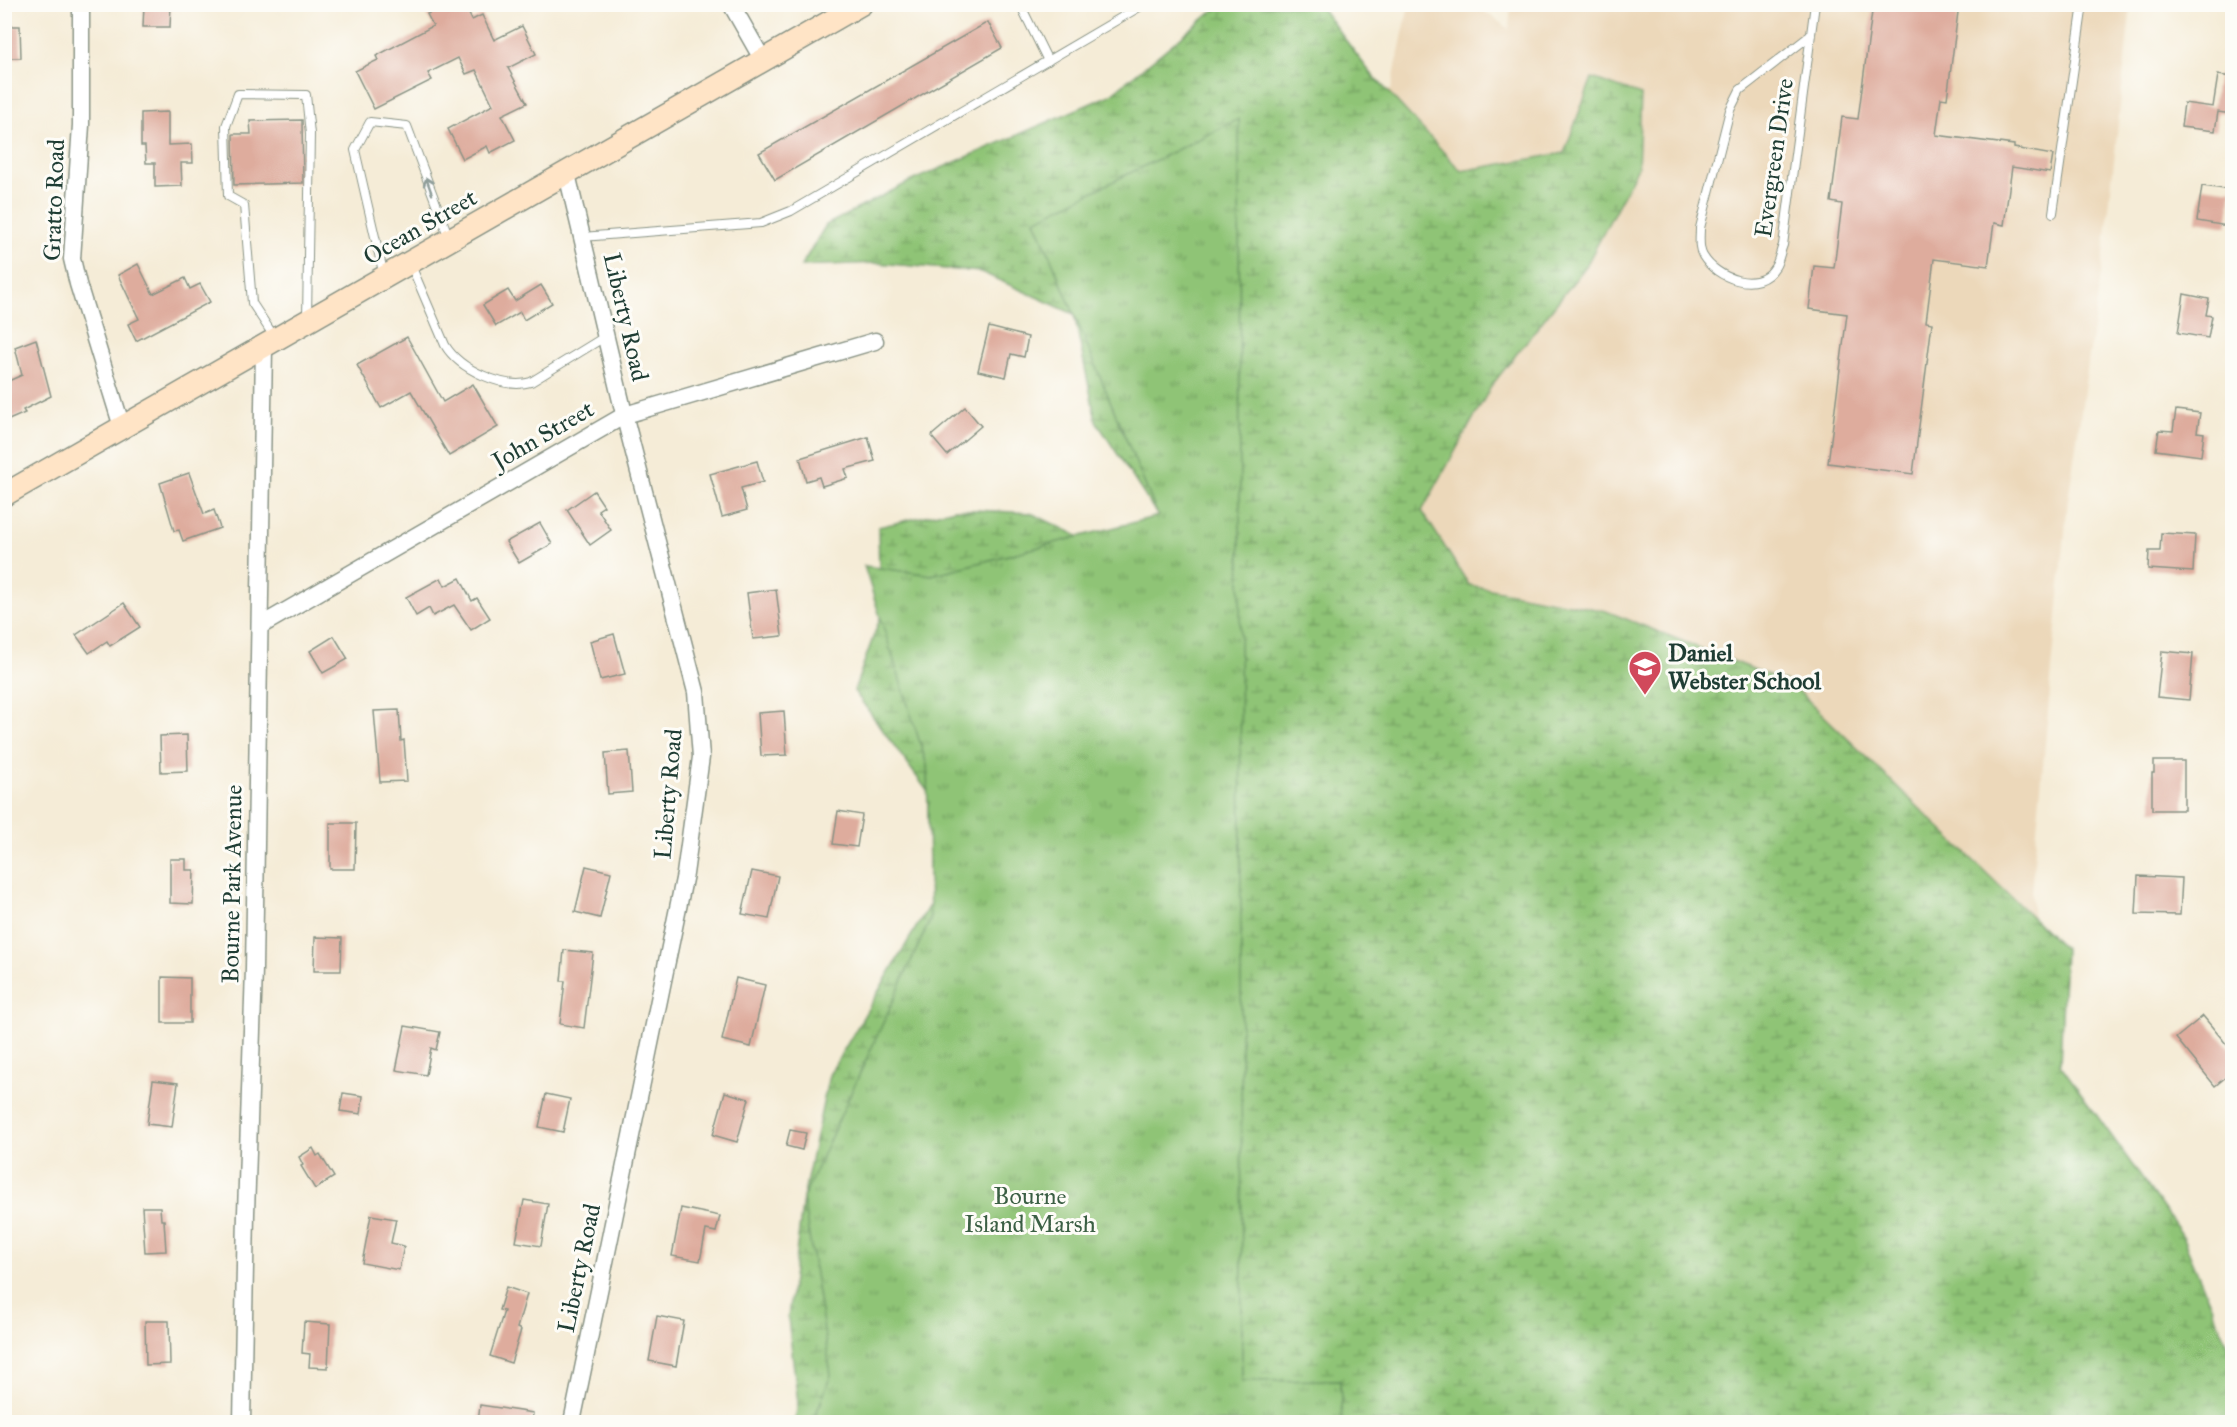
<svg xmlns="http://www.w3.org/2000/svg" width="2237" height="1427" font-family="'IM FELL Great Primer',serif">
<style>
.built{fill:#ecd8ba}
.wetland{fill:url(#wetland-marsh);stroke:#578055;stroke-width:1.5}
.park{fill:url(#park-tufts);stroke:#578055;stroke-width:1.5}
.building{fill:#deac9d}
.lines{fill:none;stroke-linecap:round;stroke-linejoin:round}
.lane-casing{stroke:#8a9486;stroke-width:10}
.street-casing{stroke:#8a9486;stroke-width:19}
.secondary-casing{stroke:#8a9486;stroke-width:25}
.lane{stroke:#fff;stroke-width:8}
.street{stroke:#fff;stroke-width:16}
.secondary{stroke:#ffe4c6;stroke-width:22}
.oneway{stroke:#8f9e9a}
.labels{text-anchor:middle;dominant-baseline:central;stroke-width:6;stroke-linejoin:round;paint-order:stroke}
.street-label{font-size:24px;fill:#1f3d34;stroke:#fdfcf7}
.poi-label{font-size:24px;font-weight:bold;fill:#1f3d34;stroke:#fdfcf7;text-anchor:start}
.park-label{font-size:24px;fill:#3b5f44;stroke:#fdfcf7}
</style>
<defs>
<pattern id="wetland-marsh" width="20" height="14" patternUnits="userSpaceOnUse" patternTransform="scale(1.5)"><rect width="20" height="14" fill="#8fc476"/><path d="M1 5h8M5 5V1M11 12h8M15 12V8" fill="none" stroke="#74a062"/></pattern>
<pattern id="park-tufts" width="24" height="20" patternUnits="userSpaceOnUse" patternTransform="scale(1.5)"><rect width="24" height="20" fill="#8fc476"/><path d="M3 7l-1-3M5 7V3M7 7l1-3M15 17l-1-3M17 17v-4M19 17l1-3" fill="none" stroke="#74a062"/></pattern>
</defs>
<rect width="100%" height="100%" fill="#fdfcf7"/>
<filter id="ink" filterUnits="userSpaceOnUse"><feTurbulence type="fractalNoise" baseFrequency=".0167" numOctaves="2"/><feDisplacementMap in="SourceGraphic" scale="12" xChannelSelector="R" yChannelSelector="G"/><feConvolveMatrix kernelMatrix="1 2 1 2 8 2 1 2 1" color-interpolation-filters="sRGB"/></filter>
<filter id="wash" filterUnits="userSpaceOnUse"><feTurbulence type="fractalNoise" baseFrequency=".008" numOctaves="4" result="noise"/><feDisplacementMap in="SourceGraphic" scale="24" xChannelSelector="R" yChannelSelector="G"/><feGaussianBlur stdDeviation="1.35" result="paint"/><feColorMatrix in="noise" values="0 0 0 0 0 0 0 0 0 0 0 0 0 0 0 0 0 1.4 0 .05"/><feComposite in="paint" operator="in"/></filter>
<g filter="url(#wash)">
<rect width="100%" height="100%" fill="#f5ecd7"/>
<!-- built -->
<path class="built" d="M1511,4L2131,5L2104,253L2068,500L2031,892L2037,984L1342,1422L1239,119L1391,90L1409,5H1476L1509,29Z"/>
<!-- wetland -->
<path class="wetland" d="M1227,5H1319L1369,71L1461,171L1564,153L1592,78L1641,95L1638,167L1586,266L1492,385L1422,511L1469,585L1606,611L1791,684L2065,949L2060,1064L2181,1233L2232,1356V1422H795L798,1403L788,1318L803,1198L829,1075L930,904L928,792L854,691L880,618L878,527L955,509L1031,513L1140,566L1158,516L1096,421L1074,314L981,272L878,263L801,266L826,225L909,182L1110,95L1214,10Z"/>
<!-- park -->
<path class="park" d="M1239,119L1242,1381L1340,1380L1342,1422H813L831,1375L803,1198L930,920L927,765L864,566L932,575L1158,516L1035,220Z"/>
<g id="blocks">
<!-- building -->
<g class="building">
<path d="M144,4H171L170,27H143Z"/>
<path d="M446,4H464L472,20L482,15L494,40L522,26L536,54L508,68L527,103L502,115L515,140L490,153L487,146L463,159L448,129L493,105L476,70L466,74L458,58L428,73L432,80L374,109L355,71L378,60L376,56L433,26L427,14Z"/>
<path d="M1873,4H1959L1947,99L1941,98L1936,135L2014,145V148L2053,155L2050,173L2012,167L2004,225L1994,223L1988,266L1934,259L1926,322L1932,323L1913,474L1828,463L1847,314L1809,309L1814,266L1834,268L1842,204L1831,202L1842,117L1858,119Z"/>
<path d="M988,22L1002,48L775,180L759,153Z"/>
<path d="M4,26H20L21,58H4Z"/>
<path d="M2218,75L2232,77V114L2218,112L2215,131L2181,127L2184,103L2213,107Z"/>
<path d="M168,112V145L192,144L193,163H181L182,186L155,187V163H146L145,146H141V113Z"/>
<path d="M302,120L303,183L234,185L233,134H251L250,121Z"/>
<path d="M2202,186L2232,190L2227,226L2197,221Z"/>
<path d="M138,264L153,294L185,278L190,289L200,284L210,302L136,341L128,324L139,319L118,275Z"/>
<path d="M541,285L552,303L524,320L520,312L496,326L483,305L508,290L515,301Z"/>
<path d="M2184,294L2209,299L2206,315L2212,316L2208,338L2178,333Z"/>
<path d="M989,327L1028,337L1024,357L1011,354L1006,377L978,371Z"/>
<path d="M407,337L443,402L473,384L498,427L449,456L411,391L381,408L357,365Z"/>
<path d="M36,339L51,396L23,410L25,413L4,422V383L22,375L15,347Z"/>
<path d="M965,407L981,426L947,455L931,436Z"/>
<path d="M2176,410L2200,413L2197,432L2204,433L2201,456L2156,450L2159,430L2173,431Z"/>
<path d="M868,437L875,461L845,469L848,478L822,486L819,477L806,481L800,458Z"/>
<path d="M757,461L763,482L741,488L747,510L722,517L710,474Z"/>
<path d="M189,473L204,514L214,510L220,528L183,541L179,530L174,531L160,483Z"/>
<path d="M594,491L604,506L598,510L611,530L590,545L567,510Z"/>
<path d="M540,523L552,544L519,563L506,542Z"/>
<path d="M2161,533L2195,535L2193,572L2148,569L2149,551H2160Z"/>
<path d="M441,578L445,586L460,578L472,601L477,598L490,618L471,630L454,605L433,616L429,608L416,616L406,597Z"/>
<path d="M776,589L782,636L753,639L747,593Z"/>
<path d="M124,603L140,627L110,646L107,641L89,653L76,635Z"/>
<path d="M614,634L625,674L600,680L590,641Z"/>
<path d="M334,636L348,659L323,673L310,651Z"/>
<path d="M2162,651L2193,654L2189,700L2157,697Z"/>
<path d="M399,710L401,741L404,740L407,781L380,782L374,711Z"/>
<path d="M784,711L787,755L761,756L758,713Z"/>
<path d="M187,735L188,771L161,772L160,736Z"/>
<path d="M629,751L632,792L608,794L605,753Z"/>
<path d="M2154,761H2184V810H2152V773H2154Z"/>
<path d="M838,811L862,815L857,847L833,844Z"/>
<path d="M330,823H356L355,869H330Z"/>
<path d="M170,859H186V870H194L193,904L170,903Z"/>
<path d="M586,866L611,872L600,918L575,912Z"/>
<path d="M752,871L778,876L769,919L742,914Z"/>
<path d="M2138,876L2182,878L2180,915L2136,914Z"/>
<path d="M315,937L342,938L341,971H314Z"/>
<path d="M564,950L593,953L584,1028L560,1024L565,981H561Z"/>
<path d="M162,977L190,978V1023H162Z"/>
<path d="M736,978L765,985L751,1047L722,1040Z"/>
<path d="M2203,1016L2232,1051V1072L2215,1086L2176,1038Z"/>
<path d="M405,1026L440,1032L436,1050L431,1048L426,1075L396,1070Z"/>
<path d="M153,1080L178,1083L172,1127L147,1124Z"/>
<path d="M725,1092L749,1099L737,1142L713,1135Z"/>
<path d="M343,1093L363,1096L361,1114L340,1111Z"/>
<path d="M546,1094L570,1099L563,1132L539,1127Z"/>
<path d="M790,1130L806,1133L802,1150L786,1146Z"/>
<path d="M313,1148L317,1156L320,1154L334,1177L315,1189L301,1166L303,1165L299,1157Z"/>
<path d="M524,1200L548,1204L541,1246L516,1242Z"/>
<path d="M142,1207H160L161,1220H164L166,1251L145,1252Z"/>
<path d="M681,1208L720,1216L716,1232L706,1230L700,1261L672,1256Z"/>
<path d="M371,1215L396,1219L391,1243L404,1246L399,1270L362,1263Z"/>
<path d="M506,1287L527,1294L517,1328L521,1330L511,1363L490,1356L504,1311L499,1310Z"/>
<path d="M657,1316L684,1321L676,1366L649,1361Z"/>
<path d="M145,1321H169L170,1364L146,1365Z"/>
<path d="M304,1322L330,1324L328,1368L309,1367L310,1354L302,1353Z"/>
<path d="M480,1405L533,1413L532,1422H478Z"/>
</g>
</g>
</g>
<g filter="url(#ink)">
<use href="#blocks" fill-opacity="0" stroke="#8a9486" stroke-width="1.5"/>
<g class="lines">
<!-- lane casing -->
<g class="lane-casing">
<g id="lane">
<path d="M1020,4L1048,61"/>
<path d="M1811,35L1740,90L1730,110L1700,228C1700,237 1698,248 1703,256C1716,278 1758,295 1775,267C1779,261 1780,252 1783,245L1815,4"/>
<path d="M2053,213L2083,4"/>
<path d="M582,237L761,223L791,211L1141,6"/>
<path d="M410,263L445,345C459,369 504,390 531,382L606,336"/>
<path d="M384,276L355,150L370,122L407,126L449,238"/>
<path d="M275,338L252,303L244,205L228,196L226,126L238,94L306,95L310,134L307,318"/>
</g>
</g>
<!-- street casing -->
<g class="street-casing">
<g id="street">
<path d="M81,4V125L72,259L78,284L122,427"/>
<path d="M731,4L764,62"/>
<path d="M567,174L626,422L696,692L701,757L685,874L572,1422"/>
<path d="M260,626L625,415L875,341"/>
<path d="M242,1422L246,1213L254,969L264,346"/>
</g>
</g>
<!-- secondary casing -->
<g class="secondary-casing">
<path id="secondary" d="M4,495L861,4"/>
</g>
<!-- lane -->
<use href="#lane" class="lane"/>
<!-- street -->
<use href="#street" class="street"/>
<!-- secondary -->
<use href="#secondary" class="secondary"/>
</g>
<!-- one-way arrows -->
<defs><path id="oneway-shaft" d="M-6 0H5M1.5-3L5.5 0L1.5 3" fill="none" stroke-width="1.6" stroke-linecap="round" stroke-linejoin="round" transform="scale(1.5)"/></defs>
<use class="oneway" href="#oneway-shaft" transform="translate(429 186) rotate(-110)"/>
</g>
<!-- icons -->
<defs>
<g id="school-pin" transform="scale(1.725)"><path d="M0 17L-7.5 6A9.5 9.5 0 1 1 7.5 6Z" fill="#d1495b" stroke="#fdfcf7"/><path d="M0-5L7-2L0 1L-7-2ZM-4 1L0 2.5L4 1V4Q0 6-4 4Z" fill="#fff"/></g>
</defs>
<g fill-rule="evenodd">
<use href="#school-pin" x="1645" y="667"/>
</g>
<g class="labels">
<!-- street labels -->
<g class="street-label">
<text transform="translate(1774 158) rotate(-82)">Evergreen Drive</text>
<text transform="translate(54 200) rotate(-88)">Gratto Road</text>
<text transform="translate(420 227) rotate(-30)">Ocean Street</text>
<text transform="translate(626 317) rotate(77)">Liberty Road</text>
<text transform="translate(543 435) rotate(-30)">John Street</text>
<text transform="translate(668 794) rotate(-85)">Liberty Road</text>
<text transform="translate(232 884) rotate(-89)">Bourne Park Avenue</text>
<text transform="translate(579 1268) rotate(-78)">Liberty Road</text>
</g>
<!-- poi labels -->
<g class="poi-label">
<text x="1668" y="653">Daniel<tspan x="1668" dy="28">Webster School</tspan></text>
</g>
<!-- park labels -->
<g class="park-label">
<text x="1030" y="1196">Bourne<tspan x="1030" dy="28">Island Marsh</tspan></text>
</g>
</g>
<!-- margin -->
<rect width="2237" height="1427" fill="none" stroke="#fdfcf7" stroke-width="24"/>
</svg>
